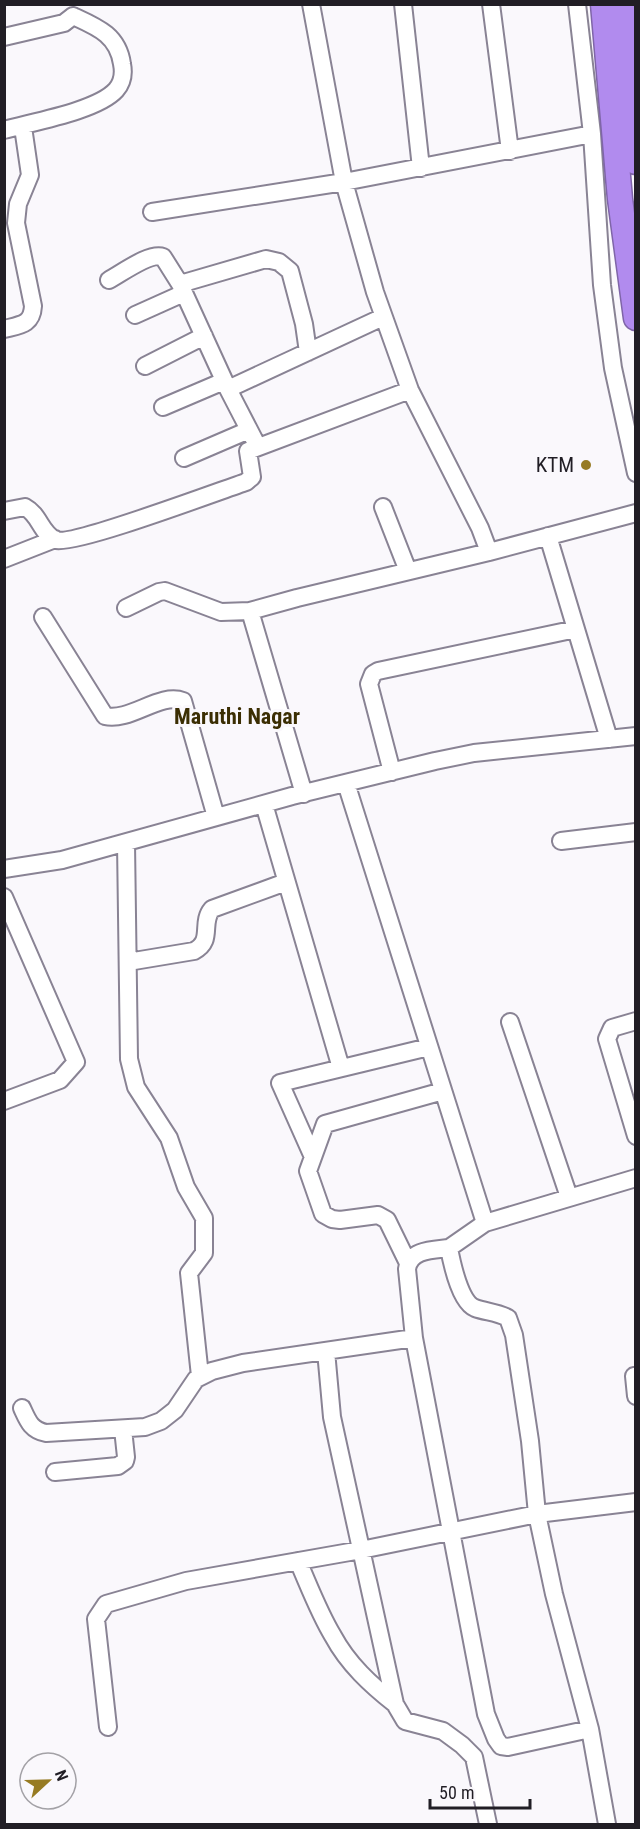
<svg xmlns="http://www.w3.org/2000/svg" width="640" height="1829" viewBox="0 0 640 1829" font-family="'Roboto Condensed',sans-serif">
	<style>
		.lines { fill: none; stroke-linecap: round; stroke-linejoin: round }
		.minor-casing { stroke: #898394; stroke-width: 20 }
		.highway-casing { stroke: #7f65a8; stroke-width: 27 }
		.minor { stroke: #fff; stroke-width: 16 }
		.highway { stroke: #b18bee; stroke-width: 24 }
		.poi-dot { fill: #977b23; stroke: #faf8fc; stroke-width: 2 }
		.labels { text-anchor: middle; dominant-baseline: central; stroke-width: 6; stroke-linejoin: round; paint-order: stroke }
		.poi-label { font-size: 21px; fill: #211e25; stroke: #faf8fc; text-anchor: end }
		.neighbourhood-label { font-size: 22px; font-weight: bold; fill: #3b2e03; stroke: #faf8fc }
	</style>
	<rect width="100%" height="100%" fill="#faf8fc"/>
	<g class="lines">
		<g class="minor-casing">
			<path id="minor" d="M311,4l33,178 31,110 35,98 70,138 9,24
				M403,4l18,164
				M491,4l19,147
				M577,4l15,130 10,151 11,83 23,105
				M4,37l60,-14 9,-7
				M4,130c28,-8 93,-19 112,-40 7,-8 8,-16 6,-26 -4,-29 -25,-37 -49,-48
				M152,212l192,-30 248,-48
				M109,280c13,-7 41,-28 54,-23l17,27 48,105 30,58
				M180,284l86,-25 13,3 11,9 14,53 4,28
				M135,315l49,-22
				M4,329c16,-4 28,-4 29,-23l-17,-83 2,-19 12,-29 -7,-48
				M145,366l59,-30
				M228,389l155,-72
				M163,407l61,-26
				M184,458l65,-28
				M383,507l25,64
				M4,511l21,-4c15,8 16,27 31,33 17,6 163,-49 190,-58l6,-5 -4,-26 162,-61
				M548,536l61,203
				M4,559l51,-20
				M126,608l33,-16 6,-1 56,21 29,-1 47,-13 192,-46 147,-39
				M250,611l54,183
				M43,617l62,99c25,6 55,-24 78,-15l33,116
				M392,772l-23,-88 4,-10 5,-3 198,-42
				M346,783l139,440
				M264,804l77,264
				M561,841l75,-9
				M126,843l3,216 7,28 33,51 17,49 18,31v35l-15,20 11,103
				M4,869l58,-9 230,-64 143,-35 39,-8 162,-17
				M4,897l72,165 -16,18 -56,21
				M128,962l66,-11c20,-10 6,-28 18,-42l74,-27
				M636,1021l-24,7 -5,11 29,97
				M510,1022l59,175
				M313,1157l-33,-74 149,-36
				M449,1248c-15,2 -39,1 -42,21l7,69 72,376 10,25 5,7 7,1 82,-18
				M408,1263l-21,-43 -9,-5 -38,5 -8,-1 -9,-5 -15,-43 17,-47 118,-33
				M326,1351l6,66 63,287 10,17 38,10 19,14 12,12 14,67
				M634,1376l2,20
				M22,1408c6,13 9,22 24,25l99,-6 16,-6 14,-11 21,-31 16,-8 31,-8 171,-25
				M55,1472l63,-6 7,-5 1,-4 -3,-28
				M298,1561c11,25 21,52 35,75 15,28 38,49 62,68
				M108,1727l-12,-108 10,-15 80,-23 175,-31 176,-36 99,-12
				M607,1824l-17,-95 -36,-135 -17,-80 -7,-73 -16,-106 -6,-17c-11,-6 -22,-6 -33,-10 -15,-6 -23,-44 -26,-60l36,-25 151,-45"/>
		</g>
		<g class="highway-casing">
			<path id="highway" d="M603,4l17,195 16,119
				M623,4l13,158"/>
		</g>
		<use href="#minor" class="minor"/>
		<use href="#highway" class="highway"/>
	</g>
	<circle class="poi-dot" cx="586" cy="465" r="6"/>
	<g class="labels">
		<g class="poi-label">
			<text x="574" y="465">KTM</text>
		</g>
		<g class="neighbourhood-label">
			<text x="237" y="716">Maruthi Nagar</text>
		</g>
	</g>
	<rect width="640" height="1829" fill="none" stroke="#211e25" stroke-width="12"/>
	<g transform="translate(48 1781) rotate(68)"><circle r="28" fill="#faf8fc" stroke="#a3a1a6" stroke-width="1.5"/>
	<path d="M0-4.5L10 22L0 15L-10 22Z" fill="#977b23"/>
	<text y="-9" font-size="16" font-weight="bold" text-anchor="middle" fill="#211e25">N</text>
	</g>
	<path d="M430 1799v9h100v-9" fill="none" stroke="#211e25" stroke-width="3"/>
	<text x="439" y="1799" font-size="18" fill="#211e25" stroke="#faf8fc" stroke-width="4.5" paint-order="stroke">50 m</text>
</svg>
